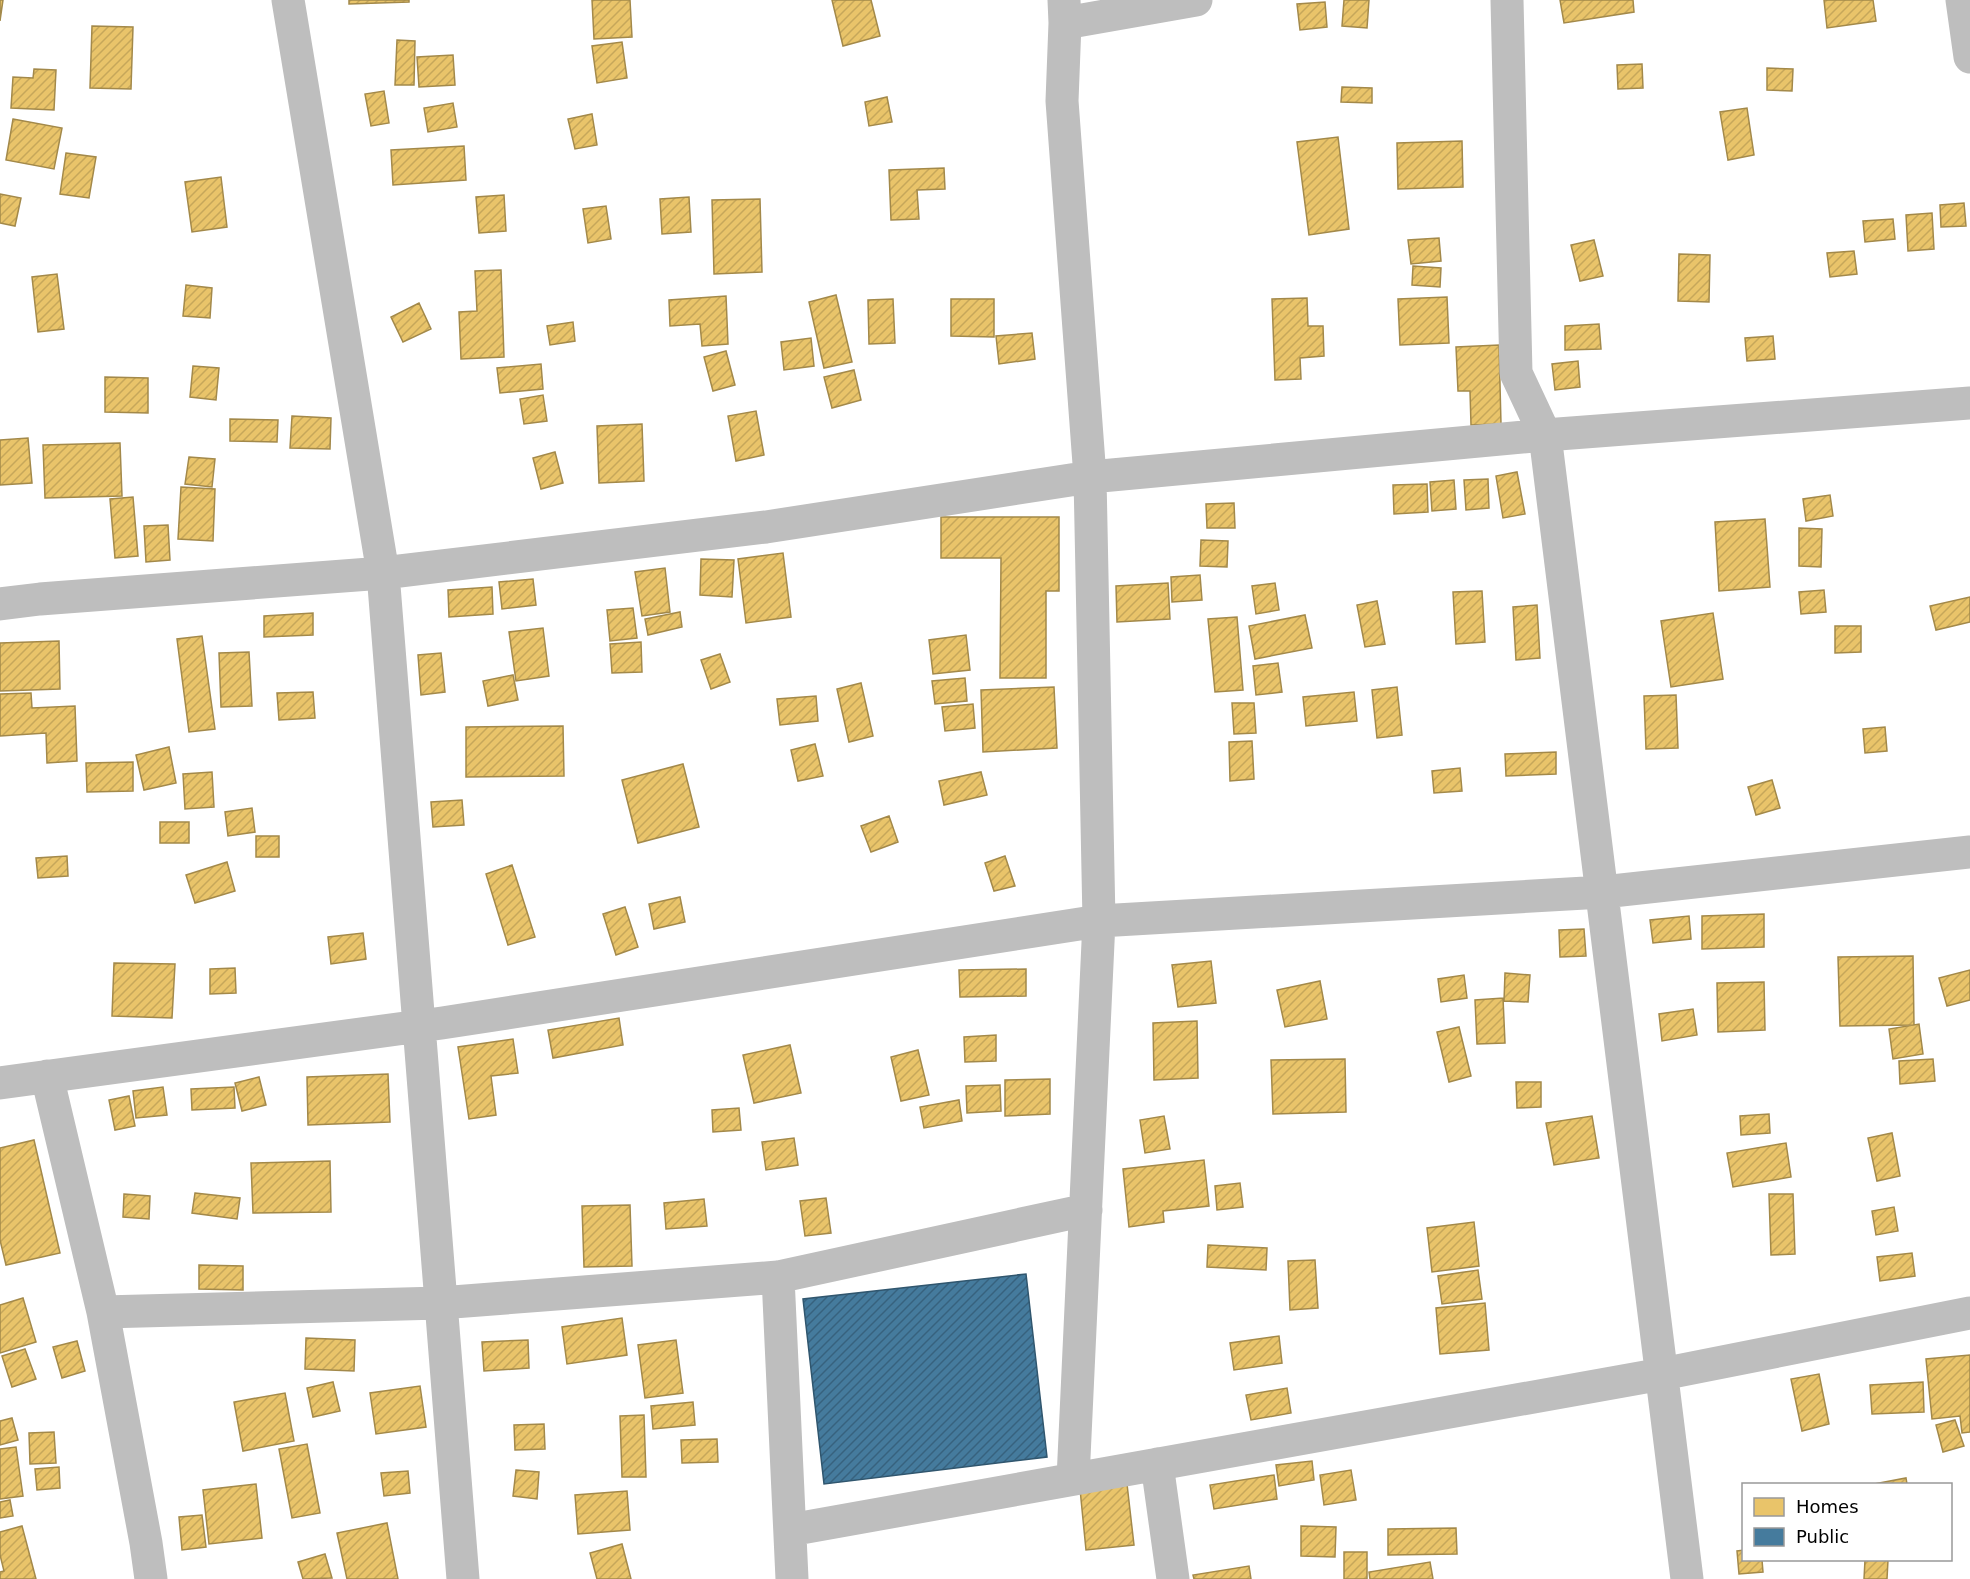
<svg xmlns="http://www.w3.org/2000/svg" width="1970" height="1579" viewBox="0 0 1970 1579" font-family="'DejaVu Sans',sans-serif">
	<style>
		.homes { fill: url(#homes-hatch); stroke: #a3894a; stroke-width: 1.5 }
		.public { fill: url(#public-hatch); stroke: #30566e; stroke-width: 1.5 }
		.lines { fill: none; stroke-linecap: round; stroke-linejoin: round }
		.minor { stroke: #bebebe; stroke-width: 33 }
	</style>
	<defs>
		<pattern id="homes-hatch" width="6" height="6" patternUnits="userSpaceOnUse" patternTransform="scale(1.5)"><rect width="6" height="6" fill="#e9c46a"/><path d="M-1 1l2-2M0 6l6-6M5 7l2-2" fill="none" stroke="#c6a75a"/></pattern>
		<pattern id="public-hatch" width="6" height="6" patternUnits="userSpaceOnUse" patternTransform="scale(1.5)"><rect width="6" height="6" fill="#457b9d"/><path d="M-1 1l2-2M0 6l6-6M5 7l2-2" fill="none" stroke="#37627e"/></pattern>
	</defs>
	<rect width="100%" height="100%" fill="#fff"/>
	<path class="homes" d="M0,0h3l-3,21z
		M349,0h60v2l-60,2z
		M592,0h38l2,37 -38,2z
		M832,0h39l9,36 -37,10z
		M1344,0h25l-2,28 -25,-2z
		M1560,0h73l1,12 -70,11z
		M1824,0h49l3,21 -49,7z
		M1325,2l2,25 -27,3 -3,-26z
		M92,26l41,1 -2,62 -41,-1z
		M397,40l18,1 -1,44h-19z
		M622,42l5,36 -30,5 -5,-37z
		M453,55l2,30 -36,2 -2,-30z
		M1642,64l1,24 -25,1 -1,-24z
		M1767,68l26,1 -1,22 -25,-1z
		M34,69l22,1 -2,40 -43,-2 2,-31 20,1z
		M1342,87l30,1v15l-31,-1z
		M384,91l5,32 -18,3 -6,-32z
		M887,97l5,25 -23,4 -4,-24z
		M453,103l4,24 -29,5 -4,-24z
		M1747,108l7,47 -26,5 -8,-48z
		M592,114l5,31 -22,4 -7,-30z
		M13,119l49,9 -8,41 -48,-9z
		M1338,137l11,92 -40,6 -12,-93z
		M1462,141l1,46 -65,2 -1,-46z
		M464,146l2,34 -73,5 -2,-35z
		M66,153l30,4 -7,41 -29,-4z
		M944,168l1,21 -28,1 2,29 -28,1 -2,-50z
		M221,177l6,50 -35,5 -7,-50z
		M0,194l21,4 -6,28 -15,-3z
		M504,195l2,36 -27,2 -3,-36z
		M689,197l2,35 -29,2 -2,-35z
		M760,199l2,73 -48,2 -2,-74z
		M1964,203l2,23 -25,1 -1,-22z
		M606,206l5,33 -23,4 -5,-34z
		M1932,213l2,36 -26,2 -2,-36z
		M1893,219l2,20 -30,3 -2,-21z
		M1439,238l2,23 -30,3 -3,-24z
		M1594,240l9,36 -23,5 -9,-36z
		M1854,251l3,23 -27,3 -3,-24z
		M1679,254l31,1 -1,47 -31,-1z
		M1413,266l28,2 -1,19 -28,-2z
		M501,270l3,87 -43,2 -2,-47 18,-1 -2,-40z
		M57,274l7,55 -26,3 -6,-55z
		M186,285l26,3 -2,30 -27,-2z
		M836,295l16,67 -28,6 -15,-66z
		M726,296l2,48 -26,2 -2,-22 -30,2 -1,-26z
		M1447,297l2,46 -49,2 -2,-46z
		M1307,298l1,28h15l1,30 -24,2 1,21 -26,1 -3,-81z
		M893,299l2,44 -26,1 -1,-44z
		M951,299h43v38l-43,-1z
		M419,303l12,26 -28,13 -12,-25z
		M573,322l2,19 -25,4 -3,-19z
		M1599,324l2,25 -36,1v-24z
		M1032,333l3,26 -36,5 -3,-28z
		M1773,336l2,23 -28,2 -2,-23z
		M811,338l3,28 -30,4 -3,-28z
		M1499,345l2,79 -30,1 -1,-34h-12l-2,-44z
		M726,351l9,34 -22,6 -9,-34z
		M1578,361l2,26 -25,3 -3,-26z
		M541,364l2,25 -43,4 -3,-25z
		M193,366l26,2 -3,32 -26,-3z
		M854,370l7,30 -29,8 -8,-31z
		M105,377l43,1v35l-43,-1z
		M543,395l4,26 -23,3 -4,-25z
		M756,411l8,44 -28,6 -8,-45z
		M292,416l39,2 -1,31 -40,-1z
		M230,419l48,1 -1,22 -47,-1z
		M642,424l2,57 -45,2 -2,-57z
		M28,438l4,45 -32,2v-45z
		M120,443l2,53 -77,2 -2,-53z
		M555,452l8,31 -22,6 -8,-31z
		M189,457l26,2 -3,28 -27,-3z
		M1517,472l8,42 -22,4 -7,-42z
		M1488,479l1,29 -23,2 -2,-30z
		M1454,480l2,29 -24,2 -2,-29z
		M1427,484l1,28 -34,2 -1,-29z
		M181,487l34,2 -2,52 -35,-2z
		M1830,495l3,21 -27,5 -3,-22z
		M133,497l5,59 -23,2 -5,-59z
		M1234,503l1,25h-28l-1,-24z
		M941,517h118v74h-13v87h-46l1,-120h-60z
		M1765,519l5,68 -51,4 -4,-69z
		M168,525l2,35 -24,2 -2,-36z
		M1799,528l23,1 -1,38 -22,-1z
		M1201,540l27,1 -1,26 -27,-1z
		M783,553l8,64 -45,6 -8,-64z
		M701,559l33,1 -2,37 -32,-2z
		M665,568l5,44 -28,4 -7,-44z
		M1200,575l2,25 -30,2 -1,-25z
		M533,579l3,26 -34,4 -3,-27z
		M1168,583l2,36 -53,3 -1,-36z
		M1275,583l4,27 -23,4 -4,-28z
		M492,587l1,27 -44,3 -1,-27z
		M1824,590l2,22 -25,2 -2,-22z
		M1482,591l3,51 -29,2 -3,-52z
		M1970,597v25l-34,8 -6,-24z
		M1377,601l8,43 -20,3 -8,-42z
		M1537,605l3,53 -24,2 -3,-53z
		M633,608l4,30 -27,3 -3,-31z
		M680,612l2,15 -34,8 -3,-16z
		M313,613v22l-49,2v-21z
		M1713,613l10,66 -52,8 -10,-66z
		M1305,615l7,33 -57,11 -6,-33z
		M1237,617l6,73 -28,2 -7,-73z
		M1835,626h26v26l-26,1z
		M543,628l6,48 -33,5 -7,-49z
		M966,635l4,35 -37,4 -4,-34z
		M202,636l13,93 -26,3 -12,-93z
		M59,641l1,48 -60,2v-48z
		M641,642l1,30 -30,1 -2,-29z
		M249,652l3,54 -31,1 -2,-54z
		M441,653l4,39 -24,3 -3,-40z
		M720,654l10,28 -19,7 -10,-29z
		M1278,663l4,29 -26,3 -3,-29z
		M513,675l5,25 -30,6 -5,-25z
		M965,678l2,23 -32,3 -3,-23z
		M861,683l12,53 -24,6 -12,-53z
		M1054,687l3,61 -74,4 -2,-62z
		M1397,687l5,48 -25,3 -5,-48z
		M313,692l2,26 -36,2 -2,-27z
		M1354,692l3,29 -51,5 -3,-29z
		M31,693l1,15 43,-2 2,55 -30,2 -1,-30 -46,3v-42z
		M1676,695l2,53 -32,1 -2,-53z
		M816,696l2,25 -38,4 -3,-26z
		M1232,703h22l2,30 -22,1z
		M973,704l2,24 -30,3 -3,-24z
		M563,726l1,50 -98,1v-50z
		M1885,727l2,24 -22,2 -2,-24z
		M1252,741l2,38 -24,2 -1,-39z
		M815,744l8,32 -25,5 -7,-31z
		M169,747l7,36 -32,7 -8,-35z
		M1556,752v22l-50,2 -1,-22z
		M133,762v29l-46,1 -1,-29z
		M683,764l16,63 -61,16 -16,-63z
		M1460,768l2,23 -28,2 -2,-22z
		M212,772l2,35 -29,2 -2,-35z
		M981,772l6,23 -43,10 -5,-24z
		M1772,780l8,28 -24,7 -8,-28z
		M462,800l2,25 -31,2 -2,-25z
		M252,808l3,24 -27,4 -3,-24z
		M889,816l9,26 -27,10 -10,-26z
		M160,822h29v21h-29z
		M256,836h23v21h-23z
		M67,856l1,20 -30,2 -2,-20z
		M1005,856l10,30 -21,5 -9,-28z
		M227,862l8,29 -40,12 -9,-28z
		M512,865l23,72 -27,8 -22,-71z
		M680,897l5,25 -31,7 -5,-25z
		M625,907l13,40 -22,8 -13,-41z
		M1764,914v33l-62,2v-33z
		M1689,916l2,23 -38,4 -3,-23z
		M1584,929l2,27 -26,1 -1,-27z
		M363,933l3,26 -35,5 -3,-27z
		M1913,956l1,69 -74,1 -2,-69z
		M1211,961l5,42 -38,4 -6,-42z
		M114,963l61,1 -3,54 -60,-2z
		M235,968l1,25 -26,1v-25z
		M1026,969v27l-66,1 -1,-27z
		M1970,970v30l-23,6 -8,-28z
		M1505,973l25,2 -2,27 -24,-1z
		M1464,975l3,23 -26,4 -3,-23z
		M1320,981l7,38 -42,8 -8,-37z
		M1764,982l1,48 -47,2 -1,-49z
		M1503,998l2,45 -28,1 -2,-44z
		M1693,1009l4,26 -35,6 -3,-27z
		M619,1018l4,27 -70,13 -5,-28z
		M1197,1021l1,57 -44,2 -1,-57z
		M1919,1024l4,30 -30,5 -4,-30z
		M1459,1027l12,49 -22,6 -12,-50z
		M996,1035v26l-31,1 -1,-25z
		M513,1039l5,34 -27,3 5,39 -27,4 -11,-72z
		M790,1045l11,48 -47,10 -11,-48z
		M918,1050l11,45 -28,6 -10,-44z
		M1345,1059l1,53 -73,2 -2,-54z
		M1933,1059l2,22 -35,3 -1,-23z
		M388,1074l2,48 -82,3 -1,-48z
		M259,1077l7,28 -24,6 -7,-28z
		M1050,1079v35l-45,2v-36z
		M1516,1082h25v25l-24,1z
		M1000,1085l1,26 -34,2 -1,-27z
		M163,1087l4,28 -31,3 -3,-27z
		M234,1087l1,21 -43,2 -1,-21z
		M129,1096l6,30 -20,4 -6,-30z
		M959,1100l3,21 -38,7 -4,-21z
		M739,1108l2,22 -28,2 -1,-22z
		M1769,1114l1,19 -29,2 -1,-19z
		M1164,1116l6,33 -25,4 -5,-33z
		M1592,1116l7,42 -45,7 -8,-42z
		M1892,1133l8,43 -23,5 -9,-43z
		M794,1138l4,27 -32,5 -4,-28z
		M34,1140l26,113 -54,12 -6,-25v-92z
		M1786,1143l5,34 -58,10 -6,-34z
		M1204,1160l5,46 -46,5 1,11 -35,5 -6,-58z
		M330,1161l1,51 -78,1 -2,-50z
		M1240,1183l3,24 -26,3 -2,-24z
		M195,1193l45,5 -3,21 -45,-6z
		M124,1194l26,2 -1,23 -26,-2z
		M1769,1194h24l2,60 -24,1z
		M826,1198l5,35 -26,3 -5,-35z
		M704,1199l3,27 -41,3 -2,-26z
		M630,1205l2,61 -48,1 -2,-61z
		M1894,1207l4,24 -22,4 -4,-24z
		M1474,1222l5,44 -47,6 -5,-44z
		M1208,1245l59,3 -1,22 -59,-3z
		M1912,1253l3,23 -35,5 -3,-24z
		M1315,1260l3,48 -28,2 -2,-49z
		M199,1265l44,1v24l-44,-1z
		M1478,1270l4,29 -40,5 -4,-28z
		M23,1298l13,44 -36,11v-48z
		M1485,1303l4,47 -49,4 -4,-46z
		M622,1318l5,37 -60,9 -5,-37z
		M1279,1336l3,27 -48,7 -4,-27z
		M306,1338l49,2 -1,31 -49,-2z
		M528,1340l1,28 -45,3 -2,-29z
		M676,1340l7,53 -38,5 -7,-53z
		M77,1341l8,30 -23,7 -9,-31z
		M25,1349l11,30 -24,8 -10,-31z
		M1970,1355v77l-8,1 -2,-17 -28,3 -6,-60z
		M1819,1374l10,50 -27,7 -11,-52z
		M333,1382l7,29 -27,6 -6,-29z
		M1923,1382l1,30 -52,2 -2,-29z
		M420,1386l6,41 -50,7 -6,-41z
		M1287,1388l4,25 -40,7 -5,-25z
		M285,1393l9,48 -51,10 -9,-49z
		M693,1402l2,23 -42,4 -2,-23z
		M644,1415l2,62h-24l-2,-61z
		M12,1418l6,22 -18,5v-24z
		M1955,1420l9,26 -21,6 -7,-27z
		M544,1424l1,25 -30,1 -1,-25z
		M54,1432l2,31 -26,1 -1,-31z
		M717,1439l1,23 -36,1 -1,-23z
		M307,1444l13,69 -28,5 -13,-69z
		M16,1447l7,49 -23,3v-50z
		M1312,1461l2,19 -35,6 -3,-21z
		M59,1467l1,21 -23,2 -2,-21z
		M516,1470l23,2 -2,27 -24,-3z
		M1351,1470l5,30 -32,5 -4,-30z
		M408,1471l2,22 -26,3 -3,-23z
		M1274,1475l3,24 -63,10 -4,-24z
		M1906,1478l1,6h-33z
		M256,1484l6,54 -53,6 -6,-54z
		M1127,1484l7,61 -48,5 -6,-61z
		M627,1491l3,39 -52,4 -3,-39z
		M10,1500l3,16 -13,2v-16z
		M202,1515l4,32 -24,3 -3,-33z
		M387,1523l11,56h-51l-10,-46z
		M22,1526l14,53h-36v-7l4,-1 -4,-16v-23z
		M1301,1526l35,1 -1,30 -34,-1z
		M1456,1528l1,26 -69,1v-26z
		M622,1544l9,35h-34l-7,-26z
		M1744,1550v10h18l1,12 -24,2 -2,-23z
		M1344,1552h23v27h-23z
		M325,1554l7,24 -29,1 -5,-17z
		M1865,1560h23l-1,19h-23z
		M1430,1562l3,17h-63l-1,-7z
		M1249,1566l2,13h-57l-1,-4z"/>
	<path class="public" d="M1026,1274l21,183 -223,27 -21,-185z"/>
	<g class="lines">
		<path class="minor" d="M288,0l95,573 80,1006
			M1064,0l1,23 -3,78 28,376 9,444 -26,558
			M1507,0l9,373 29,62 142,1144
			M1962,0l8,57
			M1065,23l131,-23
			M0,604l40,-5 343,-26 383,-46 324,-50 455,-42 425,-32
			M47,1076l56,236 43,231 5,36
			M0,1083l442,-60 657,-102 504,-29 367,-40
			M778,1277l14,302
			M103,1312l337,-9 338,-26 308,-67
			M1157,1464l16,115
			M790,1530l872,-156 308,-61"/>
	</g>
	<rect x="1742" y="1483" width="210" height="78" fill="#ffffff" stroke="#999999" stroke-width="1.5"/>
	<rect x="1754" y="1498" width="30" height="18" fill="#e9c46a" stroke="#999999" stroke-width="1.5"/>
	<text x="1796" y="1513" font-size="18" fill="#000000">Homes</text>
	<rect x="1754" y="1528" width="30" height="18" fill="#457b9d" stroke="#999999" stroke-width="1.5"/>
	<text x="1796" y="1543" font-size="18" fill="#000000">Public</text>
</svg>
